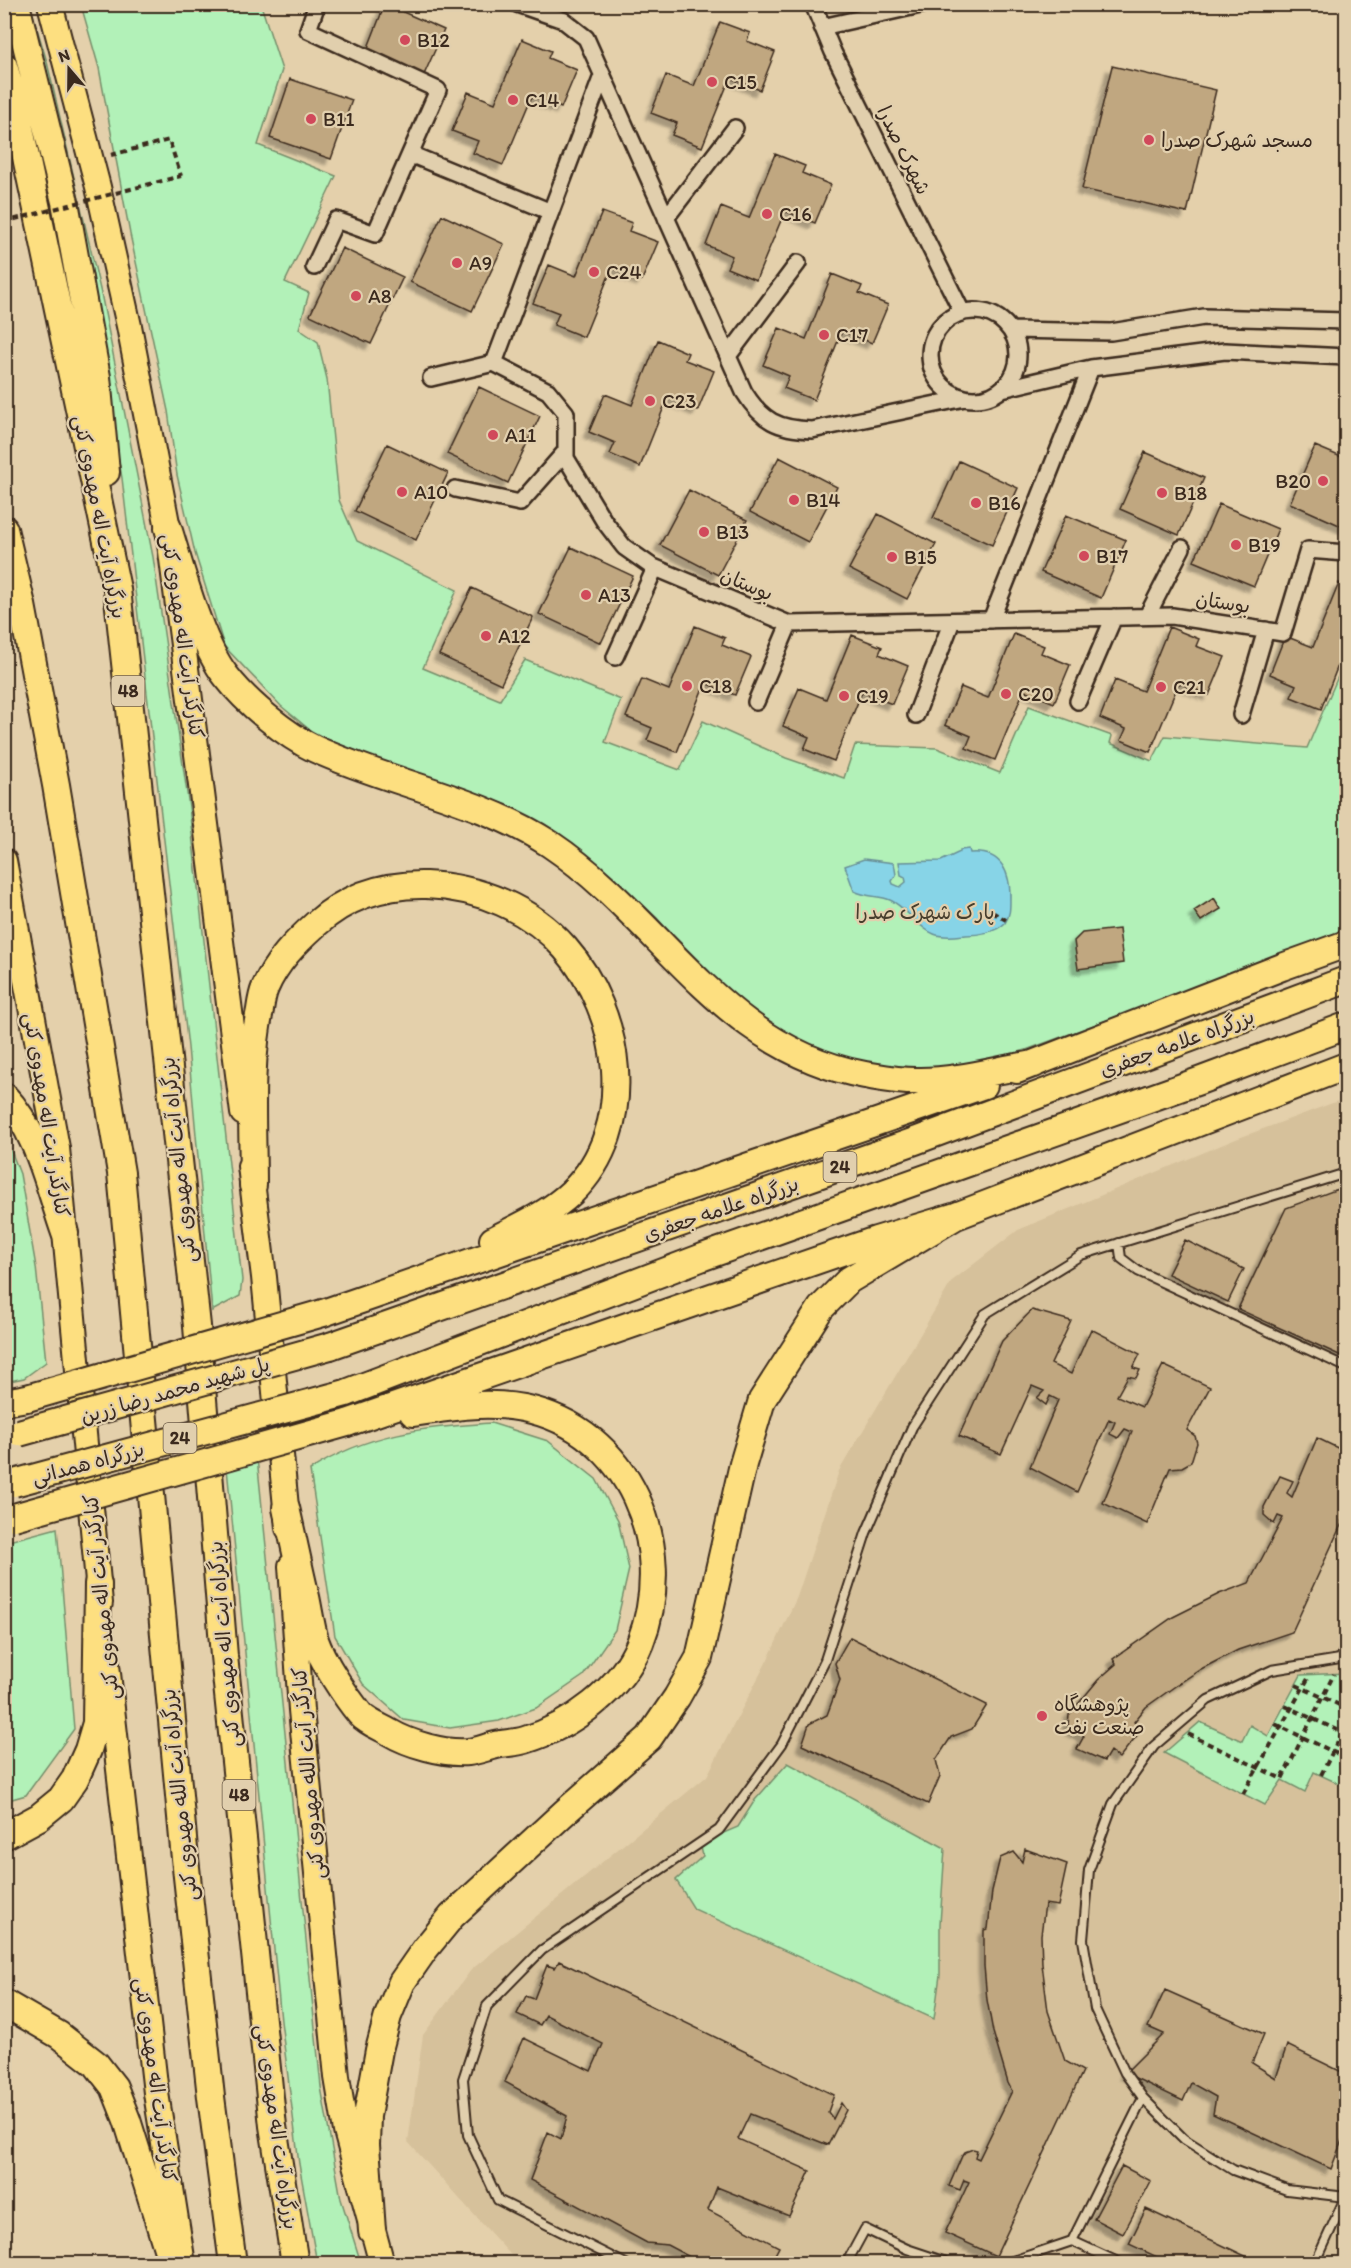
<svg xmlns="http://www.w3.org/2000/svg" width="1351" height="2268" viewBox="0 0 1351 2268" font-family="Itim,'Playpen Sans Arabic',sans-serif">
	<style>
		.built { fill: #d6c19b }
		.green { fill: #b2f1b8; stroke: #768e6b; stroke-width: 1.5 }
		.water { fill: #87d4e7; stroke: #699097; stroke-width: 1.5 }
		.building { fill: #c0a780; stroke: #3b2a1e; stroke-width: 1.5; filter: url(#shadow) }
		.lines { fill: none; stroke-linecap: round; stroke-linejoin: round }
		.service-casing { stroke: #3b2a1e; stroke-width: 12 }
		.minor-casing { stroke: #3b2a1e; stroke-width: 20 }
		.primary-casing { stroke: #3b2a1e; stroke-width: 28 }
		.trunk-casing { stroke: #3b2a1e; stroke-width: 30 }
		.path { stroke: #3b2a1e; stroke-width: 4; stroke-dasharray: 6 4.5; stroke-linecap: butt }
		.service { stroke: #e1cfad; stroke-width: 8 }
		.minor { stroke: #e1cfad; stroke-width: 15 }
		.primary { stroke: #fddf80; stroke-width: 24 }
		.trunk { stroke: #fddf80; stroke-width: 26 }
		.trunk-bridge-casing { stroke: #3b2a1e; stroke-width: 30; stroke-linecap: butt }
		.path-bridge { stroke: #3b2a1e; stroke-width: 4; stroke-dasharray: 6 4.5; stroke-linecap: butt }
		.trunk-bridge { stroke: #fddf80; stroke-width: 26 }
		.poi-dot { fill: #d1495b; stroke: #e1cfad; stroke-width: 2 }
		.labels { text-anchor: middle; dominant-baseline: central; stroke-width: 4.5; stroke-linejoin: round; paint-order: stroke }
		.shield { fill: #e1cfad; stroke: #6d5c49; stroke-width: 1.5 }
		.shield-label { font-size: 18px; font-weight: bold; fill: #3b2a1e }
		.poi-label { font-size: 20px; fill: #3b2a1e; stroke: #e1cfad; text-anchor: start }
		.street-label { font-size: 20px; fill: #3b2a1e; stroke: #e1cfad }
		.park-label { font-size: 20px; fill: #473e2d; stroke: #e1cfad }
	</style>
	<defs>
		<filter id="shadow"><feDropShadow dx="-5.5" dy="5.5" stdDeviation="1.5" flood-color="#0004"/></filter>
	</defs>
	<rect width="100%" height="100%" fill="#e4d0ab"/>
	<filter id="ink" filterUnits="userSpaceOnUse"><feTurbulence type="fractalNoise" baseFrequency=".0167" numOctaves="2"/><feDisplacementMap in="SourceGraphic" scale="12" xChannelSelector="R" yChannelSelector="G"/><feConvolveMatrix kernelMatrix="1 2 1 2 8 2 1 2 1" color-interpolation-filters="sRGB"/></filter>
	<g filter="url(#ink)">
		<path class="built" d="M1346,1098v1165h-828l-110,-121 15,-107 48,-65 236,-194 63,-121 27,-58 42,-126 113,-190 66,-51 218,-91z"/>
		<path class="green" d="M24,5h6l17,57 55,236 51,259 36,250 53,473 -2,16 -28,15 -24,-264 -66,-569 -41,-234z
			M81,5h180l21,65 -24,75 78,31 -51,106 24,11 -10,36 19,13 9,37 12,121 18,41 100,49 -34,78 77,32 25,-40 96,40 -16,42 75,28 23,-49 83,37 58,20 11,-33 82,3 63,25 29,-67 83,30 -2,7 42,18 13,-25 142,12 39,-90v274l-320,118 -57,16 -78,4 -86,-24 -44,-22 -57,-52 -47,-54 -38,-36 -39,-33 -72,-44 -85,-27 -107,-43 -35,-29 -57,-60 -29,-93 -18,-78 -9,-64 -38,-177 -31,-166z
			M5,1135l15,39 16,93 10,95 -22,16 -19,4z
			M491,1423l57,18 48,38 22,41 11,49 -14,61 -32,46 -47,32 -37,13 -49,7 -46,-8 -41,-36 -28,-48 -25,-166c59,-38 113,-42 181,-47z
			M257,1458l64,629 20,112 20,64h-44l-18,-99 -18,-143 -54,-553z
			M57,1528l17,201 -48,66 -21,6v-259z
			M1346,1673v114l-32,-15 -9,20 -23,-12 -17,25 -101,-52 36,-31 42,19 8,-16 18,11 33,-61z
			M788,1763l157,85 -5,76v51l-6,44 -240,-110 -18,-29 27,-24 -3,-13 38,-16 17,-27z"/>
		<path class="water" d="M969,849l1,4c32,-3 41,20 40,48 0,7 0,15 -5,22 -8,9 -27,12 -39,12 -10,1 -23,3 -32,-1 -16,-6 -29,-28 -44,-34 -11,-5 -22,-2 -36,-9l-9,-25 19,-7 30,4 2,12 -4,6 1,3 7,3 6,-5 -1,-5 -4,-2 -2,-13 42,-1 19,-9v-2z"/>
		<path class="building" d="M385,4l59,26 -21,47 -56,-27z
			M720,22l30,11 -3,8 28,11 -15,38 -30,-12 -28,69 -30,-12 5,-12 -26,-10 15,-38 28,11z
			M522,39l29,12 -3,7 29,12 -16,38 -29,-12 -29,69 -30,-12 5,-12 -26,-10 16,-39 27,11z
			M1112,66l104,24 -29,123 -105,-24z
			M290,79l62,21 -21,59 -61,-21z
			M775,154l30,12 -3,7 29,12 -16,38 -30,-12 -29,69 -29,-12 5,-12 -26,-11 15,-38 28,11z
			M602,212l30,11 -3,8 29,11 -16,38 -30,-12 -28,69 -30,-12 5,-12 -26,-10 16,-38 27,11z
			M442,215l62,29 -32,67 -62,-29z
			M342,248l61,29 -32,67 -61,-29z
			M832,274l30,12 -3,7 29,12 -16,38 -30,-12 -28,69 -30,-12 5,-12 -26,-11 16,-37 27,11z
			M658,340l30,13 -3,7 29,11 -16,39 -30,-13 -28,70 -30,-13 5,-11 -26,-11 16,-38 27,11z
			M479,387l61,29 -32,67 -61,-29z
			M387,444l61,29 -32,67 -61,-29z
			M1315,446l31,13v69l-56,-25z
			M1145,452l59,26 -25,57 -59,-26z
			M779,457l58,30 -29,55 -58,-30z
			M959,461l59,27 -26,57 -59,-27z
			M689,490l58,30 -29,55 -58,-30z
			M1219,504l59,25 -24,57 -60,-25z
			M878,514l58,30 -29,55 -58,-30z
			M1066,515l60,25 -25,58 -60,-26z
			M571,547l62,29 -32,67 -62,-29z
			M1339,583l7,3v59l-25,64 -30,-12 5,-12 -26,-11 15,-38 28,11z
			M472,588l61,29 -32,67 -62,-29z
			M695,626l30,12 -3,7 29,12 -16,38 -30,-12 -28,69 -30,-12 5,-12 -26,-11 16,-38 27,11z
			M1169,627l30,12 -3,7 29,11 -16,38 -30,-12 -29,69 -29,-12 5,-11 -26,-11 15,-38 28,11z
			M1014,634l30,12 -3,7 29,12 -16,38 -30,-13 -29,70 -29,-12 5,-12 -26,-11 16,-38 27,11z
			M852,635l30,12 -3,7 29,12 -16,38 -30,-12 -28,69 -30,-12 5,-12 -26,-11 16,-38 27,11z
			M1214,898l7,11 -20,12 -7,-10z
			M1119,929l4,34 -45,6 -4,-28 8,-8z
			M1346,1186v172l-108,-49 48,-101z
			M1185,1240l59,29 -16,33 -60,-28z
			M1032,1310l39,11 -20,43 20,10 20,-45 49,25 -7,14 7,2 -4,8 -8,-2 -11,20 25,11 21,-42 47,22 -23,43 8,6 2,7 -6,19 -9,5 -12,1 -23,56 -44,-21 29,-71 -7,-3 -7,9 -8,-4 5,-12 -6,-3 -32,73 -47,-25 28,-67 -8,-4 -4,9 -9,-7 7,-7 -12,-5 -31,68 -42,-18 43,-95z
			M1317,1438l29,14v62l-54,118 -54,18 -37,19 -27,18 -28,20 -12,15 8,7 -23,29 -9,-7 -6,10 -27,-12 7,-13 -12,-6 -4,-5 1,-10 29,-35 18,-16 -3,-5 60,-42 46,-23 30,-11 34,-65 -5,-2 -4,8 -10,-9v-8l16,-31 13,5 -6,12 5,4z
			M850,1637l137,68 -15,24 -21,8 -15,23 4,16 -12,28 -126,-59 7,-21 18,-9 13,-35 -5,-17z
			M1025,1849l42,15 -9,42 -13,-2 -4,31 1,29 6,47 17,50 18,10 -87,185 -51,-23 24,-51 -5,-2 -4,10 -11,-4 13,-30 3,-4 8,-3 4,1 -2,7 4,2 33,-68 -4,-8 -15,-51 -6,-32 -3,-34v-36l4,-1 4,-38 8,-33 14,-6 8,10z
			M559,1961l275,134 -6,17 5,7 8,-16 5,7 -18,35 -78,-31 -12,25 72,32 -21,45 -72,-29 -9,23 71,37 -9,17h-67l-36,-19 -20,-2 -117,-63 18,-48 13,7 6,-23 -62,-34 19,-44 67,33 12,-27 -57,-29 -6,10 -23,-11 9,-18 8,3 13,-34 8,3z
			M1165,1990l99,44 -12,29 24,15 11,-33 59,29v56l-15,39 -118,-55 3,-17 -25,-14 -8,18 -58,-28 39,-39 -16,-7z
			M1122,2166l29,15 -28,53 -29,-15z
			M1146,2209l112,53v2h-86l-43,-20z"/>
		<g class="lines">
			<g class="service-casing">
				<path id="service" d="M1119,1243l2,15 17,13 208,96
					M1341,1658l5,-12
					M1346,1658l-74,12 -64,30 -54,46 -41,58 -24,66 -6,70 12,69 30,64 18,25 41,41 49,31 54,20 59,7
					M1072,2241l71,-143
					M626,2264l-128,-64 -30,-65 -5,-56 24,-73 55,-56 177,-120 63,-86 43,-84 41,-127 46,-106 73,-113 96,-59 265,-82
					M846,2264l19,-35 42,20 45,15
					M1004,2264l68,-23 50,23
					M1315,2264l30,-66"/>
			</g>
			<g class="minor-casing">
				<path id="minor" d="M517,4l46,16 23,18 158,354c18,29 34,37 68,38l153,-32
					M813,4l20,48 129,260
					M822,27l103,-23
					M602,76l-108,287 54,28 18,22v45l38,63 20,26 27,19 138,58 383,-8 111,17 25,-83 38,3
					M410,154l141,58
					M666,218l69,-90
					M314,267l22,-47 39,14 63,-144 -130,-60 9,-26
					M930 355a44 44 0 1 1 88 0a44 44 0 1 1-88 0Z
					M1012,330l99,2 93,-15 142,4
					M728,356l70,-93
					M431,378l63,-15
					M1002,389l89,-21 134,-17 121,6
					M455,489l65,14 46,-52
					M1147,616l35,-68
					M991,620l100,-252
					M615,657l40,-89
					M1078,701l36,-84
					M756,702l33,-78
					M916,715l36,-94
					M1241,715l25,-85"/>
			</g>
			<g class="primary-casing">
				<path id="primary" d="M50,4l48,183 31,139 39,202 75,585
					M4,861l53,287 43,455
					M250,1166l14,111 24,251
					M291,1566l10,144 36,367 9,54 36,133
					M105,1647l51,446 27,171"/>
			</g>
			<g class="trunk-casing">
				<path id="trunk" d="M16,4l49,198 32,175 9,95
					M4,66l11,39 102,484 80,737 27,330 49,470 22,138
					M168,528c13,41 32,115 58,148 20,26 59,59 89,73 77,35 164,49 235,95 112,75 171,205 315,231 18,3 37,7 55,6 39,0 75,-11 114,-17
					M4,529l18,76 34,180 65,388 63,676 27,248 22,167
					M1017,1070l265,-103 64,-23
					M4,1096c34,35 45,92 61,137
					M253,1185c0,-57 -5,-118 7,-175 1,-7 2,-15 5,-22 11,-26 30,-45 51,-64 31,-28 68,-40 110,-39 52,2 104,23 139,63 57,65 74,179 7,244 -22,21 -52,34 -79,48
					M323,1313l661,-228
					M330,1346l585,-205 431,-161
					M346,1393l357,-136 496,-176 147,-55
					M4,1402l23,-4
					M347,1423l529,-183 80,-24 390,-150
					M286,1508c7,30 13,60 20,89 3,14 5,29 9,43 7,21 31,57 45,74 7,8 20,13 29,18 20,12 55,22 79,20 9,-1 19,-5 28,-7 9,-2 19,-2 29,-5 46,-14 96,-50 115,-97 38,-96 -10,-214 -117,-235 -38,-7 -72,-1 -110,5
					M4,1836l35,-19 22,-18 14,-20 13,-29 8,-27 2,-139
					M4,2003l55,32 37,29 18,23 13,33 45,144
					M372,2231l-6,-86 1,-29 12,-66 9,-34 14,-34 23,-33 27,-33 113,-104 84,-74 28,-41 22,-39 44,-194 19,-64 59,-92 28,-28 107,-64"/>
			</g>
			<path class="path" d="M111,155l58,-15 12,36
				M992,912l14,8
				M1296,1685l50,23
				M1285,1706l61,28
				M1275,1724l71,34
				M1188,1734l94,45 52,-105
				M1321,1775l25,-50
				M1243,1794l66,-117"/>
			<use href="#service" class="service"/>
			<use href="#minor" class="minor"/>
			<use href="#primary" class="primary"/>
			<use href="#trunk" class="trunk"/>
			<g class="trunk-bridge-casing">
				<path id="trunk-bridge" d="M27,1398l296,-85
					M19,1433l311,-87
					M14,1483l332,-90
					M14,1517l333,-94"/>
			</g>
			<path class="path-bridge" d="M4,222l177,-46"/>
			<use href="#trunk-bridge" class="trunk-bridge"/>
		</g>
	</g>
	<g class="poi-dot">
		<circle cx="405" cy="40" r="6"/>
		<circle cx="712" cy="82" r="6"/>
		<circle cx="513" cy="100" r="6"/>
		<circle cx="311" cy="119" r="6"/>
		<circle cx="1149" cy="140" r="6"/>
		<circle cx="767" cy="214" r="6"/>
		<circle cx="457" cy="263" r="6"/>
		<circle cx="594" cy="272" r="6"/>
		<circle cx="356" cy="296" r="6"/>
		<circle cx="824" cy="335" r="6"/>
		<circle cx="650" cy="401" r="6"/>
		<circle cx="493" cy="435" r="6"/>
		<circle cx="1323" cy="481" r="6"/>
		<circle cx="402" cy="492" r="6"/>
		<circle cx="1162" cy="493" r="6"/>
		<circle cx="794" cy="500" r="6"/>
		<circle cx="976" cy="503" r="6"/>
		<circle cx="704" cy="532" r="6"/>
		<circle cx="1236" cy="545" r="6"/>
		<circle cx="1084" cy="556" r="6"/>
		<circle cx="892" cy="557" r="6"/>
		<circle cx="586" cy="595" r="6"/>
		<circle cx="486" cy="636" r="6"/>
		<circle cx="687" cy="686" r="6"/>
		<circle cx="1161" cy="687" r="6"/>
		<circle cx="1006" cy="694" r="6"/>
		<circle cx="844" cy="696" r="6"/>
		<circle cx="1042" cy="1716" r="6"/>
	</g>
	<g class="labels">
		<g class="shield">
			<rect x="111.5" y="676" width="33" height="30" rx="4.5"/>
			<rect x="823.5" y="1152" width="33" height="30" rx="4.5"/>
			<rect x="163.5" y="1423" width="33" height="30" rx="4.5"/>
			<rect x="222.5" y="1780" width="33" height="30" rx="4.5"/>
		</g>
		<g class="shield-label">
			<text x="128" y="691">48</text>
			<text x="840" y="1167">24</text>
			<text x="180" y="1438">24</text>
			<text x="239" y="1795">48</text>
		</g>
		<g class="poi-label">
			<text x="417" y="40">B12</text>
			<text x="724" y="82">C15</text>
			<text x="525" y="100">C14</text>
			<text x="323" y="119">B11</text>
			<text x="1161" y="140">مسجد شهرک صدرا</text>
			<text x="779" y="214">C16</text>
			<text x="469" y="263">A9</text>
			<text x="606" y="272">C24</text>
			<text x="368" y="296">A8</text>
			<text x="836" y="335">C17</text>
			<text x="662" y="401">C23</text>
			<text x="505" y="435">A11</text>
			<text x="1311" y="481" text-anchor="end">B20</text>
			<text x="414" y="492">A10</text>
			<text x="1174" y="493">B18</text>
			<text x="806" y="500">B14</text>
			<text x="988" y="503">B16</text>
			<text x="716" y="532">B13</text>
			<text x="1248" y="545">B19</text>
			<text x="1096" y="556">B17</text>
			<text x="904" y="557">B15</text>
			<text x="598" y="595">A13</text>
			<text x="498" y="636">A12</text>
			<text x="699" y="686">C18</text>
			<text x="1173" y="687">C21</text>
			<text x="1018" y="694">C20</text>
			<text x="856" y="696">C19</text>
			<text x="1054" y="1704">پژوهشگاه<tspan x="1054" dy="23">صنعت نفت</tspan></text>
		</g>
		<g class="street-label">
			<text transform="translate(904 150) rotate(64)">شهرک صدرا</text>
			<text transform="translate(100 517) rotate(79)">بزرگراه آیت اله مهدوی کنی</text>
			<text transform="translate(747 584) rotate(23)">بوستان</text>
			<text transform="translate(1223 602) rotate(9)">بوستان</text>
			<text transform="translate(183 636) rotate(82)">کنارگذر آیت اله مهدوی کنی</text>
			<text transform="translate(1177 1043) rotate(-20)">بزرگراه علامه جعفری</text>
			<text transform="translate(47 1115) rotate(81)">کنارگذر آیت اله مهدوی کنی</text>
			<text transform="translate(178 1160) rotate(-96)">بزرگراه آیت اله مهدوی کنی</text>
			<text transform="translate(721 1209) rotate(-19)">بزرگراه علامه جعفری</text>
			<text transform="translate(175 1390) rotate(-16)">پل شهید محمد رضا زرین</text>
			<text transform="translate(88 1463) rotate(-15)">بزرگراه همدانی</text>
			<text transform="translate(101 1597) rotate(-96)">کنارگذر آیت اله مهدوی کنی</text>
			<text transform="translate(224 1644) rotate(-95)">بزرگراه آیت اله مهدوی کنی</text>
			<text transform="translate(308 1773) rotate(-95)">کنارگذر آیت الله مهدوی کنی</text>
			<text transform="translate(179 1795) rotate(-96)">بزرگراه آیت الله مهدوی کنی</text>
			<text transform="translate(156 2080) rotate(82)">کنارگذر آیت اله مهدوی کنی</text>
			<text transform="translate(277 2127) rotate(82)">بزرگراه آیت اله مهدوی کنی</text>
		</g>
		<g class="park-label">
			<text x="925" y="912">پارک شهرک صدرا</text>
		</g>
	</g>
	<rect width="1351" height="2268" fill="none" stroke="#e1cfad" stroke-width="24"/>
	<rect x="12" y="12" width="1327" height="2244" fill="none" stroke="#3b2a1e" stroke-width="2" filter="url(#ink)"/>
	<g transform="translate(69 69) rotate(340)" stroke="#e1cfad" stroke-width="4.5" paint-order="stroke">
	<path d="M0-4.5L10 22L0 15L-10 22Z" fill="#3b2a1e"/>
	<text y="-9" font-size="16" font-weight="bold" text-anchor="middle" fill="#3b2a1e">N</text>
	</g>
</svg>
